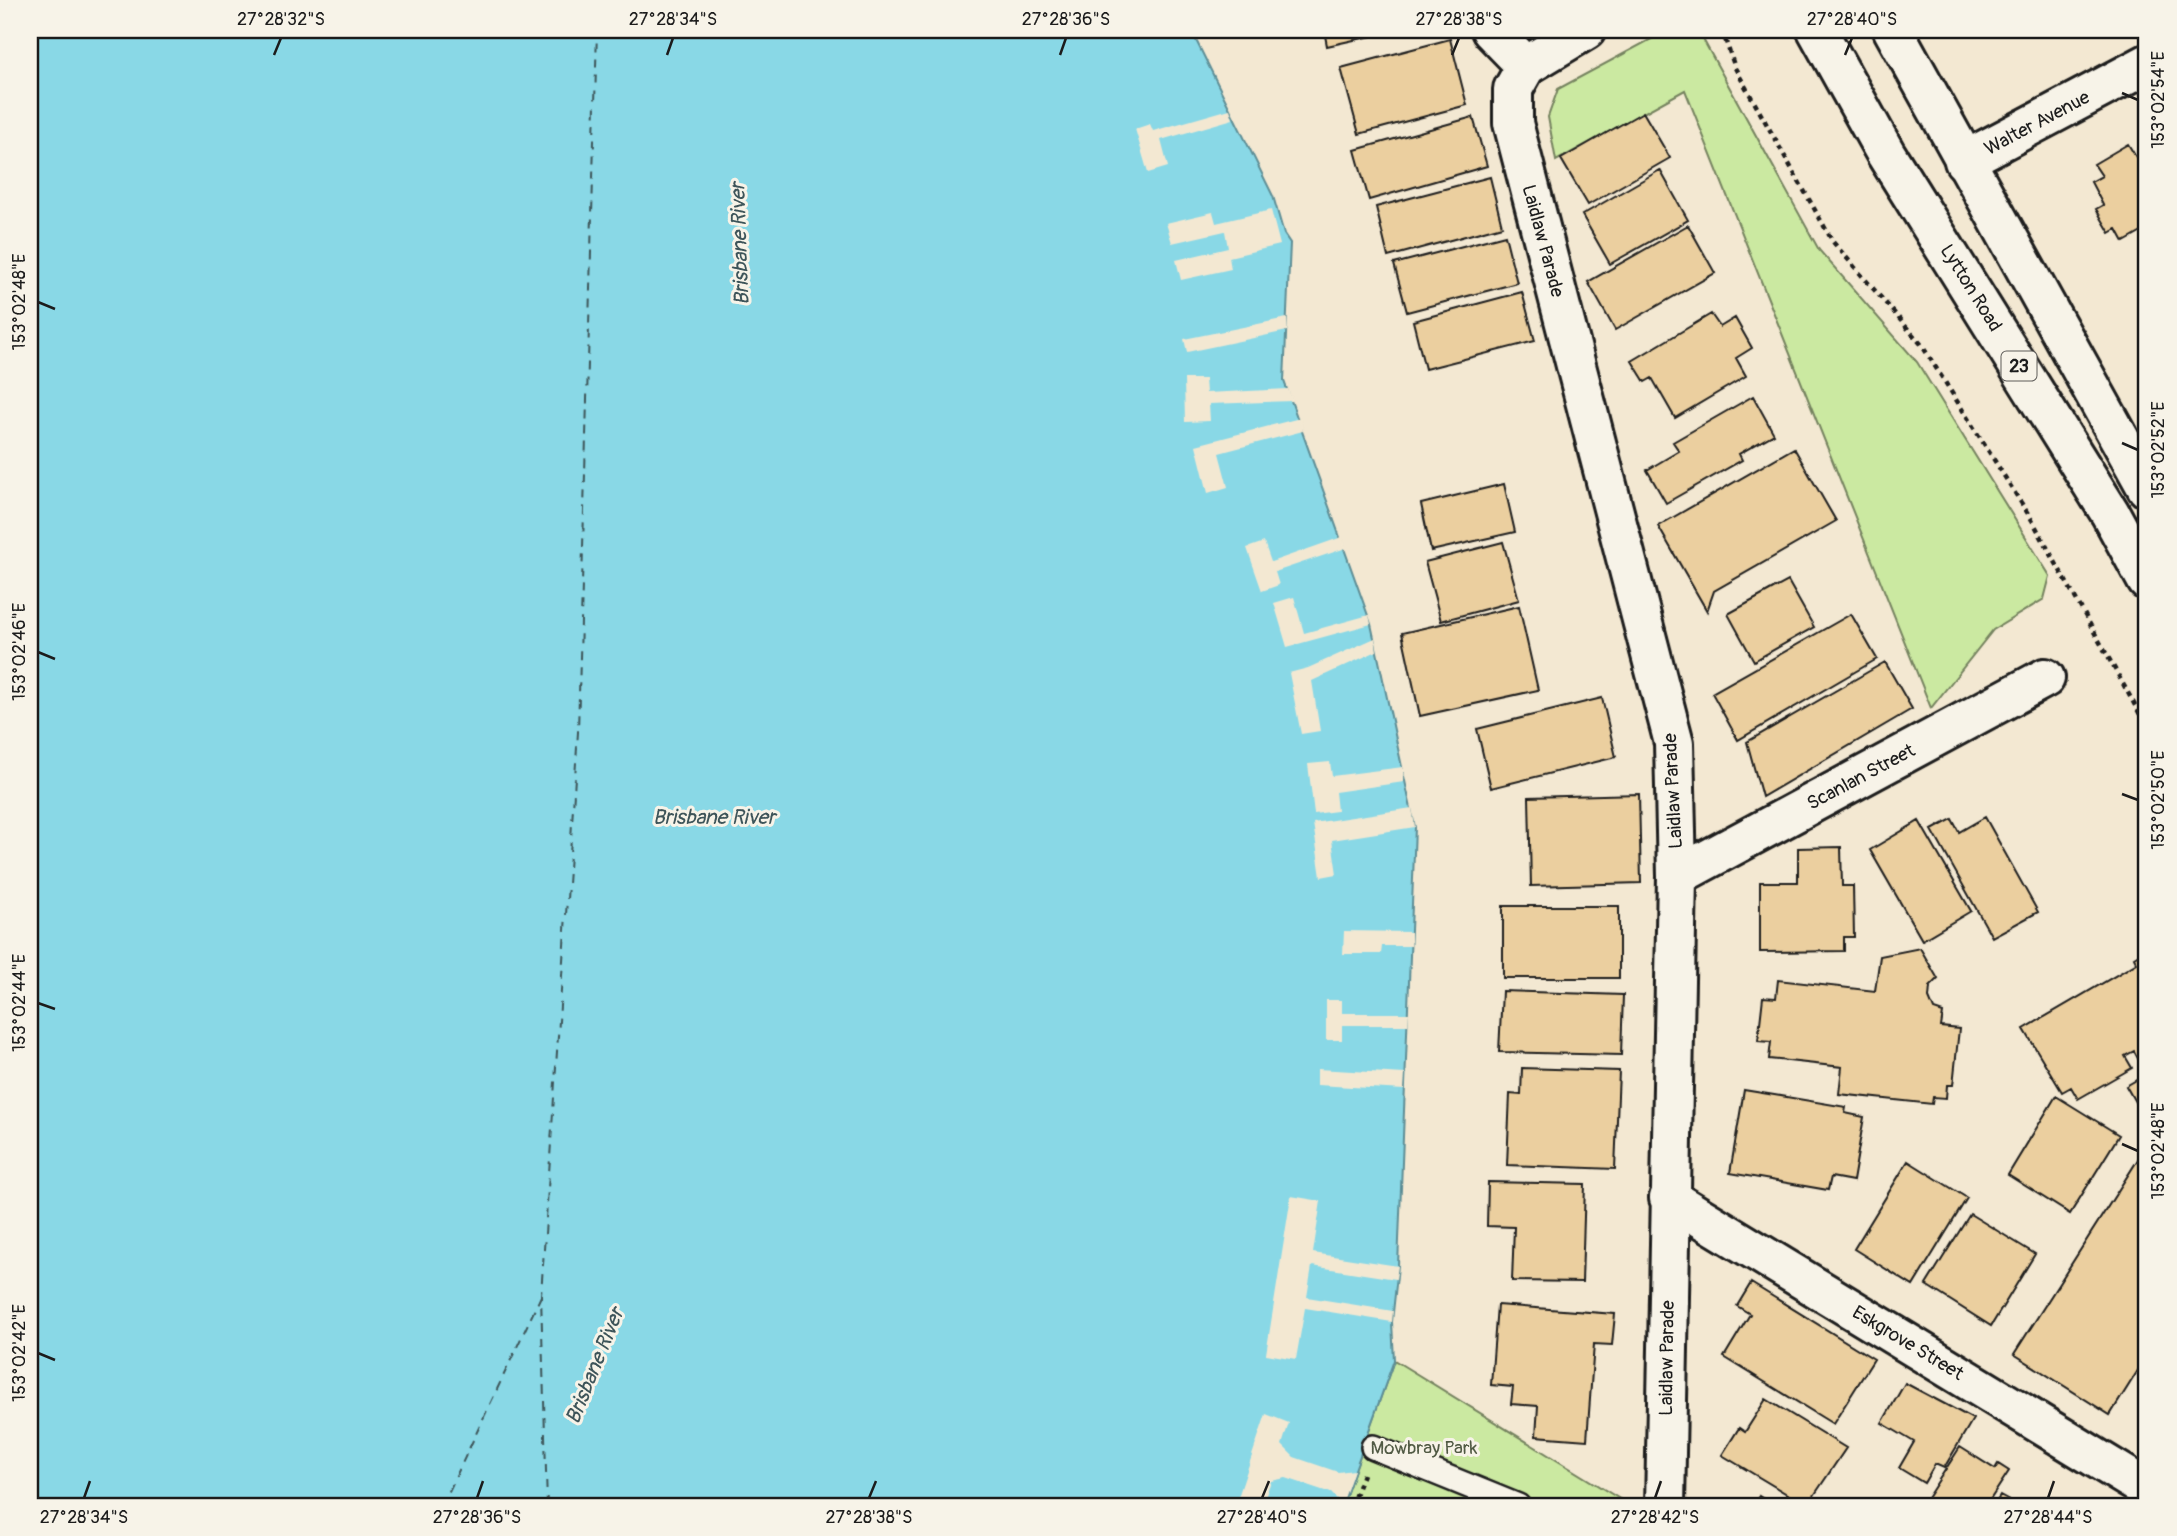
<svg xmlns="http://www.w3.org/2000/svg" width="2177" height="1536" viewBox="0 0 2177 1536" font-family="Pangolin,sans-serif">
	<style>
		.green { fill: #cbe9a1; stroke: #74825e; stroke-width: 2 }
		.water { fill: #89d8e6; stroke: #5d8d95; stroke-width: 2 }
		.pier { fill: #f3e8d2 }
		.lines { fill: none; stroke-linecap: round; stroke-linejoin: round }
		.ferry { stroke: #3d5459; stroke-width: 2; stroke-dasharray: 9 7; stroke-linecap: butt }
		.building { fill: #ebcf9f; stroke: #1c1c1c; stroke-width: 2 }
		.service-casing { stroke: #1c1c1c; stroke-width: 28 }
		.minor-casing { stroke: #1c1c1c; stroke-width: 44 }
		.primary-casing { stroke: #1c1c1c; stroke-width: 44 }
		.path { stroke: #1c1c1c; stroke-width: 4.5; stroke-dasharray: 5 5; stroke-linecap: butt }
		.service { stroke: #f7f3e8; stroke-width: 23 }
		.minor { stroke: #f7f3e8; stroke-width: 38 }
		.primary { stroke: #f7f3e8; stroke-width: 38 }
		.ticks { fill: none; stroke: #1c1c1c; stroke-width: 2.5 }
		.labels { text-anchor: middle; dominant-baseline: central; stroke-width: 6; stroke-linejoin: round; paint-order: stroke }
		.shield { fill: #f7f3e8; stroke: #5e5c59; stroke-width: 2 }
		.shield-label { font-size: 18px; font-weight: bold; fill: #1c1c1c }
		.street-label { font-size: 19px; fill: #1c1c1c; stroke: #f7f3e8 }
		.park-label { font-size: 19px; fill: #515a44; stroke: #f7f3e8 }
		.water-label { font-size: 21px; font-style: italic; fill: #3d5459; stroke: #f7f3e8 }
		.neatline { fill: none; stroke: #1c1c1c; stroke-width: 2.5 }
		.ticks-label { font-size: 18px; text-anchor: middle; fill: #1c1c1c }
	</style>
	<rect width="100%" height="100%" fill="#f3e8d2"/>
	<filter id="ink" filterUnits="userSpaceOnUse"><feTurbulence type="fractalNoise" baseFrequency=".0143" numOctaves="2"/><feDisplacementMap in="SourceGraphic" scale="14" xChannelSelector="R" yChannelSelector="G"/><feConvolveMatrix kernelMatrix="1 2 1 2 8 2 1 2 1" color-interpolation-filters="sRGB"/></filter>
	<g filter="url(#ink)">
		<path class="green" d="M1668,30l31,2 120,218 98,112 133,214 -6,23 -51,31 -62,78 -246,-618 -129,71 -8,-44 10,-28z
			M1394,1360l237,146h-289z"/>
		<path class="water" d="M30,30h1161l82,166 11,38 6,9 -6,138 87,243 44,203 -17,439 -6,56 2,38 -52,146h-1312z"/>
		<path class="pier" d="M1230,109l3,10 -72,21 7,27 -20,6 -13,-44 15,-5 3,7z
			M1271,210l9,35 -51,12 2,12 -50,11 -5,-20 52,-12 -3,-17 -53,12 -6,-20 47,-11 3,11z
			M1287,318v13l-100,21 -3,-13z
			M1184,379h21l1,14 82,-4 5,12 -84,3 1,17 -25,1z
			M1300,418l3,13 -84,22 9,34 -20,6 -12,-48z
			M1342,537l4,11 -71,24 4,13 -17,6 -15,-43 17,-6 7,20z
			M1294,597l10,36 65,-18 2,9 -84,23 -13,-44z
			M1375,638l2,13 -65,30 8,50 -19,3 -12,-61 19,-5z
			M1330,762l2,14 71,-9 1,15 -69,10 2,19 -23,3 -6,-50z
			M1412,808l3,19 -83,13 5,34 -16,3 -8,-54z
			M1344,931l67,1v14h-29l-1,8h-38z
			M1326,1000h16v13h67l-1,12h-66v15h-16z
			M1317,1069l88,5 -1,16 -87,-5z
			M1291,1196l30,5 -8,52 85,13 -2,13 -84,-13 -5,31 86,14 -1,11 -87,-14 -9,51 -30,-5z
			M1266,1414l23,9 -7,22 12,12 44,15 16,-2 -12,34 -11,-11 -45,-15 -15,3 -9,25h-27z"/>
		<g class="lines">
			<path class="ferry" d="M442,1506l99,-210
				M547,1506l-6,-211 37,-563 19,-702"/>
		</g>
		<path class="building" d="M1324,30h75l-72,16z
			M1450,39l17,66 -108,29 -18,-66z
			M1643,112l27,46 -82,47 -27,-46z
			M1473,117l14,49 -118,34 -14,-50z
			M2128,144l8,13 11,-4v76l-23,13 -7,-13 -7,4 -14,-24 7,-4 -12,-23 11,-6 -8,-12z
			M1660,170l28,50 -78,44 -28,-49z
			M1490,177l12,49 -114,31 -12,-50z
			M1688,225l27,48 -100,57 -27,-48z
			M1505,235l12,48 -110,29 -13,-48z
			M2147,251v23l-6,-12 3,-2 -2,-6z
			M1522,292l13,49 -110,28 -12,-48z
			M1711,314l9,13 15,-9 17,30 -16,10 10,18 -71,42 -23,-40 -7,4 -13,-21z
			M1753,396l21,38 -35,20 3,6 -76,43 -19,-33 32,-19 -6,-9z
			M1794,448l42,73 -122,70 -7,20 -49,-85z
			M1504,484l11,48 -84,19 -10,-47z
			M1503,542l16,58 -78,21 -16,-59z
			M1788,581l26,46 -60,34 -26,-47z
			M1519,606l19,84 -118,26 -18,-83z
			M1851,614l26,45 -139,81 -26,-47z
			M1885,662l27,47 -150,88 -15,-55z
			M1602,698l14,59 -125,31 -14,-59z
			M1639,794l2,89 -110,3 -2,-89z
			M1985,817l53,95 -46,25 -60,-107 20,-11 7,13z
			M1919,821l52,90 -49,29 -52,-90z
			M1841,847l1,39h11l1,51h-10v14l-84,1v-70h38v-34z
			M1503,906h116v72h-116z
			M1920,948l18,31 -8,8 -1,11 5,12 9,3 -2,14 18,2 -6,56h-6l-1,13 -13,-1 -1,7 -93,-10 3,-27 -73,-8 2,-17 -13,-1 5,-44 13,1 2,-18 97,11 5,-35z
			M2147,949v111l-6,4 -7,-13 -9,5 7,12 -54,31 -7,-12 -9,5 -38,-63 113,-66 -3,-6z
			M1502,991l121,4 -2,60 -122,-3z
			M1522,1068l97,3 -4,98 -108,-4 3,-71 11,1z
			M2147,1074v49l-21,-37z
			M1744,1090l102,17 -1,6 19,4 -11,64 -22,-4 -3,13 -98,-17z
			M2056,1096l63,39 -49,79 -62,-39z
			M2144,1150l3,2v204l-37,59 -96,-61z
			M1908,1161l59,37 -54,88 -59,-37z
			M1488,1182l97,2 -3,98 -70,-1 2,-54 -27,-1z
			M1970,1214l65,40 -44,72 -65,-41z
			M1751,1283l123,76 -41,65 -109,-67 26,-43 -13,-8z
			M1497,1305l118,9 -3,31 -18,-1 -7,96 -51,-4 2,-30 -27,-2 2,-17 -22,-2z
			M1905,1383l68,36 -29,49 -9,-4 -11,19 -25,-15 15,-26 -32,-19z
			M1766,1399l80,49 -39,58 -85,-51 17,-27 6,4z
			M1960,1447l35,22 3,-5 11,7 -23,35h-64z
			M1759,1496l16,10h-22z
			M2000,1496l18,10h-24z"/>
		<g class="lines">
			<g class="service-casing">
				<path id="service" d="M1373,1447l145,59"/>
			</g>
			<g class="minor-casing">
				<path id="minor" d="M1491,30l35,36 -13,23v34l161,620 3,133 -12,630
					M1526,66l60,-36
					M1964,161l183,-97
					M1677,876l368,-198
					M1669,1198l478,291"/>
			</g>
			<g class="primary-casing">
				<path id="primary" d="M1817,30l69,124 224,359 37,68
					M1893,30l254,458"/>
			</g>
			<path class="path" d="M1722,30l13,38 98,174 88,102 111,176 115,207
				M1351,1506l12,-32"/>
			<use href="#service" class="service"/>
			<use href="#minor" class="minor"/>
			<use href="#primary" class="primary"/>
		</g>
	</g>
	<path class="ticks" d="M274,55l7,-17M667,55l6,-17M1060,55l6,-17M1452,55l7,-17M1845,55l7,-17M2122,93l16,7M38,302l17,7M2122,443l16,7M38,652l17,7M2122,794l16,6M38,1003l17,6M2122,1144l16,7M38,1353l17,7M84,1498l6,-17M477,1498l6,-17M869,1498l7,-17M1262,1498l7,-17M1655,1498l6,-17M2048,1498l6,-17"/>
	<g class="labels">
		<rect class="shield" x="2001.5" y="351.5" width="35" height="29" rx="5"/>
		<g class="shield-label">
			<text x="2019" y="366">23</text>
		</g>
		<g class="street-label">
			<text transform="translate(2037 123) rotate(-28)">Walter Avenue</text>
			<text transform="translate(1543 241) rotate(75)">Laidlaw Parade</text>
			<text transform="translate(1971 288) rotate(58)">Lytton Road</text>
			<text transform="translate(1861 777) rotate(-28)">Scanlan Street</text>
			<text transform="translate(1673 791) rotate(-93)">Laidlaw Parade</text>
			<text transform="translate(1908 1343) rotate(31)">Eskgrove Street</text>
			<text transform="translate(1667 1358) rotate(-89)">Laidlaw Parade</text>
		</g>
		<g class="park-label">
			<text x="1424" y="1448">Mowbray Park</text>
		</g>
		<g class="water-label">
			<text transform="translate(740 244) rotate(-92)">Brisbane River</text>
			<text x="714" y="817">Brisbane River</text>
			<text transform="translate(595 1366) rotate(-68)">Brisbane River</text>
		</g>
	</g>
	<rect width="2177" height="1536" fill="none" stroke="#f7f3e8" stroke-width="77"/>
	<rect x="38" y="38" width="2100" height="1460" class="neatline"/>
	<g class="ticks-label">
		<text x="281" y="25">27°28'32"S</text>
		<text x="673" y="25">27°28'34"S</text>
		<text x="1066" y="25">27°28'36"S</text>
		<text x="1459" y="25">27°28'38"S</text>
		<text x="1852" y="25">27°28'40"S</text>
		<text transform="translate(2158 100) rotate(-90)" y="6">153°02'54"E</text>
		<text transform="translate(19 302) rotate(-90)" y="6">153°02'48"E</text>
		<text transform="translate(2158 450) rotate(-90)" y="6">153°02'52"E</text>
		<text transform="translate(19 652) rotate(-90)" y="6">153°02'46"E</text>
		<text transform="translate(2158 800) rotate(-90)" y="6">153°02'50"E</text>
		<text transform="translate(19 1003) rotate(-90)" y="6">153°02'44"E</text>
		<text transform="translate(2158 1151) rotate(-90)" y="6">153°02'48"E</text>
		<text transform="translate(19 1353) rotate(-90)" y="6">153°02'42"E</text>
		<text x="84" y="1523">27°28'34"S</text>
		<text x="477" y="1523">27°28'36"S</text>
		<text x="869" y="1523">27°28'38"S</text>
		<text x="1262" y="1523">27°28'40"S</text>
		<text x="1655" y="1523">27°28'42"S</text>
		<text x="2048" y="1523">27°28'44"S</text>
	</g>
</svg>
